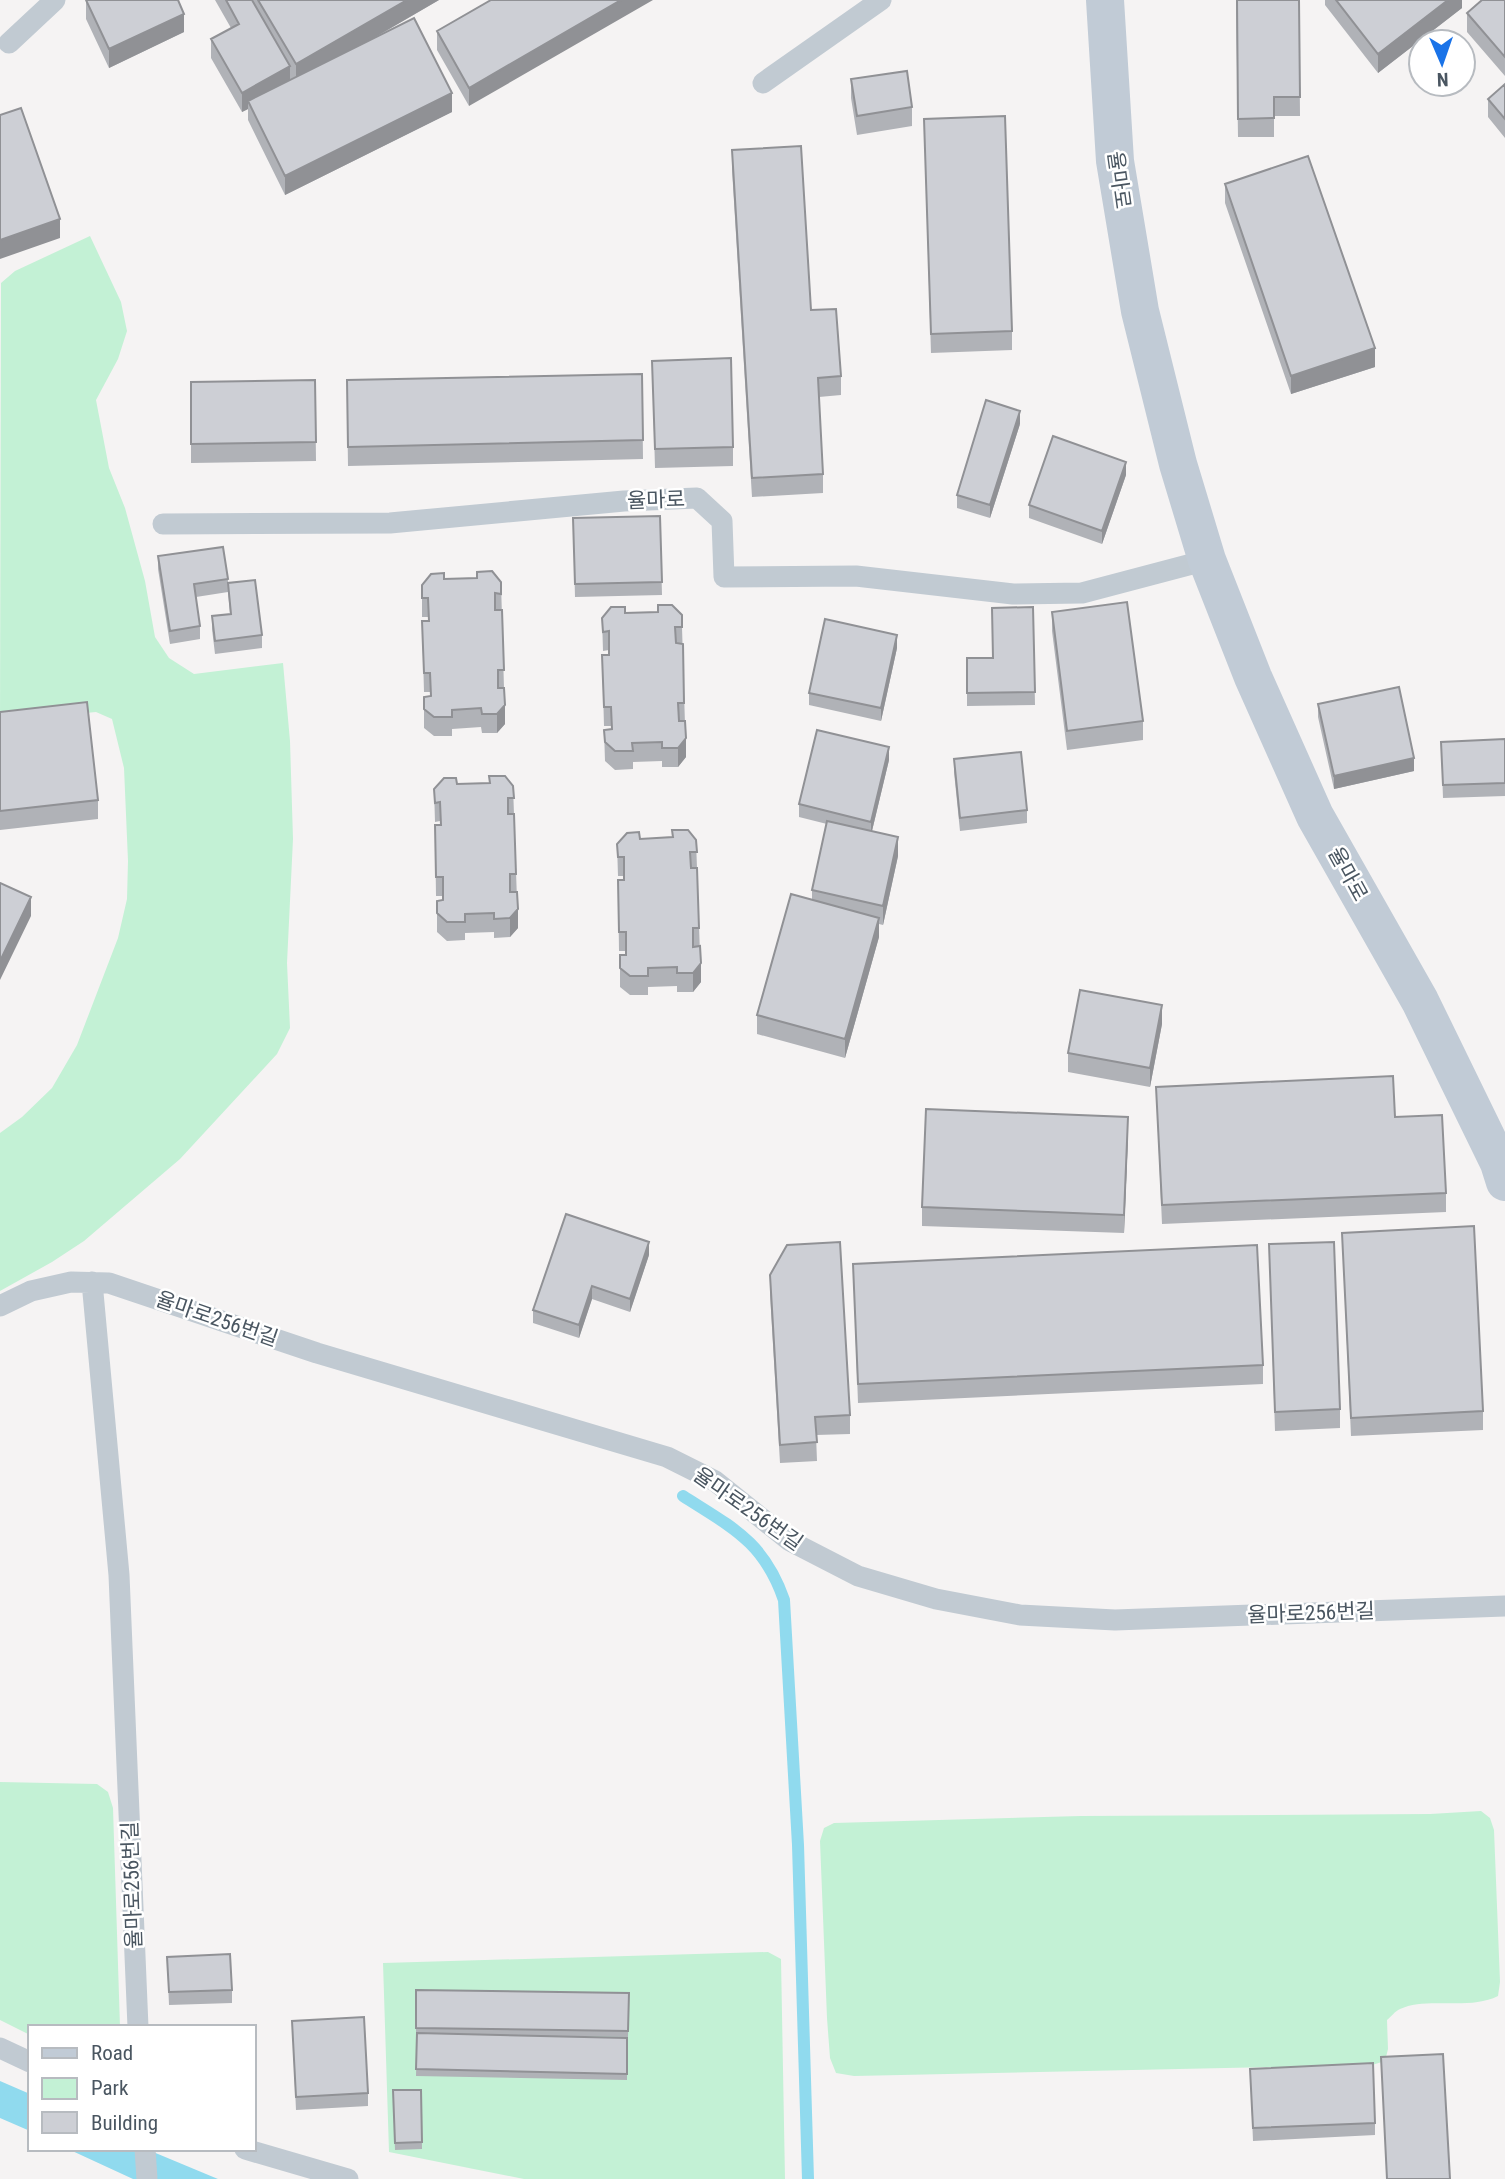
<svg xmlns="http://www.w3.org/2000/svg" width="1505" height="2179" viewBox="0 0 1505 2179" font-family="'Roboto Condensed','Noto Sans KR',sans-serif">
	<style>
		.green { fill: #c3f1d5 }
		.water { fill: #90daee }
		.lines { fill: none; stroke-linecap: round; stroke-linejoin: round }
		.stream { stroke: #90daee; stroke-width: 12 }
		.lane { stroke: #c1cad2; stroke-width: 21 }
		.secondary { stroke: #c1cbd6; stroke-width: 38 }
		.wall { fill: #b0b2b7 }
		.shaded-wall { fill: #909195 }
		.building { fill: #cdcfd5; stroke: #909195; stroke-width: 2 }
		.labels { text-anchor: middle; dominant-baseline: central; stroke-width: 5; stroke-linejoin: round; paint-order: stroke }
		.street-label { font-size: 21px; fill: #4a5661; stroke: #fff }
	</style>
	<rect width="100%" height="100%" fill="#f5f3f3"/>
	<path class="green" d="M90,236l31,66 6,29 -9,28 -22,41 13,68 16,40 20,73 10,56 14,21 25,16 89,-11 7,78 3,98 -6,124 3,65 -13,26 -97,105 -96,82 -32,21 -52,29v-158l22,-16 30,-29 25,-43 41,-107 9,-39 1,-38 -4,-93 -12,-49 -16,-7 -96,9 1,-438 14,-12z
		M0,1782l97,2 11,8 5,16 7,219h-90v8l-30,-15z
		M1481,1811l9,7 4,12 6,152 -2,14c-30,15 -71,0 -98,13 -5,2 -9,8 -13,11l1,29 -3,12 -13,4 -518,11 -18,-3 -6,-15 -3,-40 -7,-177 4,-13 10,-5 247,-7 349,-2z
		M768,1952l13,7 4,220h-261l-135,-27 -6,-189z"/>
	<path class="water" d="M0,2081l30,13v37l-30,-13z
		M68,2149h78l72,30h-85z"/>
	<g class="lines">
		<path class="stream" d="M683,1496c50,32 81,46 101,104l14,245 10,334"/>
		<path class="lane" d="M9,43l46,-43
			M763,83l118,-83
			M163,524l227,-1 234,-22 73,-3 25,23 2,56 132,-1 157,18 69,-1 125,-33
			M92,1282l27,293 19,452
			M0,1306l31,-15 40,-9 38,1 208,70 350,104 48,24 75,60 68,35 78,23 84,16 95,5 390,-14
			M0,2048l30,14
			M145,2149l2,30
			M245,2149l103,30"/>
		<path class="secondary" d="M1105,0l10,161 25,150 38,153 29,96 46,117 62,139 105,185 79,162 6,19"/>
	</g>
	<path class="wall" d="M86,0l98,32 -75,36 -23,-49z
		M215,0h224l-70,41 83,71 -167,83 -37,-75v-11l-6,3 -31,-54v-19l20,-11z
		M491,0l-22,106 -32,-56v-19z
		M1236,0h63l1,116h-26v21h-36z
		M1325,0h137v8l-84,65 -53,-68z
		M1505,0v76l-38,-44v-19z
		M851,79l61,28v19l-55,9 -6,-37z
		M1505,84v54l-17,-21v-18z
		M924,119l88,212v19l-81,3z
		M732,150l109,226v19l-22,2 4,77v19l-71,4 -20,-328z
		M1225,184l150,183 -84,27 -66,-191z
		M652,361l81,86v19l-78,2z
		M642,374l1,85 -295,7 -1,-67z
		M315,380l1,81 -125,2v-81z
		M1020,424l-30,94 -33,-10v-13z
		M1126,475l-24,69 -73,-26v-13z
		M660,516l2,79 -87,2 -2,-79z
		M158,556l70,23v4l34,52v13l-47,6 -3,-25v-13l18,-2 -2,-22 -32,5 4,29v13l-30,5 -12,-75z
		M444,579l57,3 4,142 -8,9h-15l-1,-6 -29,2v7h-18l-10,-8v-31l6,-1v-4h-6l-2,-71h6v-4h-6v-32z
		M1033,607l2,98 -68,1v-48h25z
		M1052,612l91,109v19l-76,10 -15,-119z
		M625,613l57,14 4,130 -8,10h-16v-6l-29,1v7l-18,1 -10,-9 -1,-31 7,-1v-3h-7l-2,-71h7v-5l-6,1 -1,-33z
		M897,648l-16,73 -72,-16v-12z
		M1318,704l96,67 -80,18 -16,-72z
		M0,712l98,88v19l-98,11z
		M1505,739v57l-62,2 -2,-56z
		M954,759l73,51v13l-67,8 -6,-59z
		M889,760l-17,71 26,25 -15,69 -4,-1v13l-34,121 -88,-24v-19l55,-115v-10l15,-66 -28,-7v-13z
		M457,784l56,2 5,142 -8,9 -16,1v-6l-29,1v7l-18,1 -10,-9v-31l6,-1v-4h-7l-1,-71h6l-1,-4 -5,1 -1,-33z
		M640,839l56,1 5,142 -8,10h-16v-6l-29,1v8h-18l-10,-8v-32h6v-4h-7l-1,-71h6v-4h-6l-1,-32z
		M1162,1024l-12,63 -82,-15v-19z
		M1156,1087l239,30 51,76v19l-284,12z
		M1128,1136l-4,97 -202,-7v-19z
		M1342,1233l141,178v19l-132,6z
		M1269,1244l71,165v19l-65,3z
		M649,1255l-19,57 -38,-13 -13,39 -46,-15v-13z
		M853,1264l410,101v19l-405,19z
		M770,1275l80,140v19l-34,1 1,26 -37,2 -10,-169z
		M167,1957l65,33v13l-63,2z
		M416,1990l213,3 -1,44 -69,-1 68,2v42l-211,-4 1,-42h-1z
		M292,2021l76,72v13l-72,4z
		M1250,2069l125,54v12l-122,6z
		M393,2090h28l1,59 -27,1z"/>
	<path class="shaded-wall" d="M407,0h32l-143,83v-19z
		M621,0h32l-184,106v-18z
		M1448,0h14v8l-84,65v-19z
		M184,14v18l-75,36v-19z
		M290,66v19l-42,16v8l-6,3v-19z
		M452,93v19l-167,83v-19z
		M60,219v19l-60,21v-19z
		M1375,348v19l-84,27v-18z
		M1020,411v13l-30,94v-13z
		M1126,462v13l-24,69v-13z
		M897,635v13l-16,73v-13z
		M505,705v19l-8,9v-19z
		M686,738v19l-8,10v-19z
		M889,747v13l-18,75v-13z
		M1414,758v13l-80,18v-13z
		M898,837v19l-15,69v-19z
		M31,897v19l-31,64v-19z
		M518,909v19l-8,9v-19z
		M879,918v19l-34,121v-19z
		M701,963v19l-8,10v-19z
		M1162,1005v19l-12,63v-19z
		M1128,1117v19l-4,97v-18z
		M649,1242v13l-19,57v-13z
		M592,1286v13l-13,39v-13z"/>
	<path class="building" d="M86,0h92l6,14 -75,35z
		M226,0h26l38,66 -48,27 -31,-54 28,-15z
		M258,0h149l-111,64z
		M491,0h130l-152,88 -32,-57z
		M1237,0h62l1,97h-26v21l-36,1z
		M1336,0h112l-70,54z
		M1482,0h23v57l-38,-44z
		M414,18l38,75 -167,83 -37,-75z
		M907,71l5,36 -55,9 -6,-37z
		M1505,84v35l-17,-20z
		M21,108l39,111 -60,21v-125z
		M1005,116l7,215 -81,3 -7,-215z
		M801,146l10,164 25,-1 5,67 -23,2 5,96 -71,4 -20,-328z
		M1308,156l67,192 -84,28 -66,-192z
		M731,358l2,89 -78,2 -3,-88z
		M642,374l1,66 -295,7 -1,-67z
		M315,380l1,62 -125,2v-62z
		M986,400l34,11 -30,94 -33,-10z
		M1053,436l73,26 -24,69 -73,-26z
		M660,516l2,66 -87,2 -2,-66z
		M223,547l5,32 -34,5 6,42 -30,5 -12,-75z
		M492,571l9,11v12l-6,-1v17h7l2,60h-6v18h6l1,17 -8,9h-15l-1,-6 -29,2v7h-18l-10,-8v-12l7,-1 -1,-23h-6l-2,-52h7l-1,-23h-6v-13l9,-11 13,-1v6l33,-1v-6z
		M255,580l7,55 -47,6 -3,-25 19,-2 -3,-31z
		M1127,602l16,119 -76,10 -15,-119z
		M658,605h14l10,10v12h-7l1,16 7,1 1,59h-6l1,18h6l1,17 -8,10h-16v-6l-30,1 1,8h-18l-10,-9 -1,-12 8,-1 -1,-22h-7l-2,-52h7v-24l-6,1 -1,-14 9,-11h14v6l33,-1z
		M1033,607l2,85 -68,1v-35h26l-1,-50z
		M825,619l72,16 -16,73 -72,-15z
		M1399,687l15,71 -80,18 -16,-72z
		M87,702l11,98 -98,11v-99z
		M817,730l72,17 -18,75 -72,-18z
		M1505,739v44l-62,2 -2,-43z
		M1021,752l6,58 -67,8 -6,-59z
		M489,776h16l8,10 1,12h-6v16h6l2,60h-6v18h7l1,17 -8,9 -16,1v-6l-29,1v8h-18l-10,-9v-12l6,-1v-23h-7l-1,-52h6l-1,-23 -5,1 -1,-14 10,-11h12l1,6 33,-1z
		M827,821l71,16 -15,69 -71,-16z
		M672,830h16l8,10 1,12h-7l1,16h6l2,60h-6v19l7,-1 1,17 -8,10h-16v-6l-29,1v8h-18l-10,-8v-13h6v-23h-7l-1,-52h6v-23h-6l-1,-13 10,-11 12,-1 1,7 33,-2z
		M0,883l31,14 -31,64z
		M791,894l88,24 -34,121 -88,-24z
		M1080,990l82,15 -12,63 -82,-15z
		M1393,1076l2,41 47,-2 4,78 -284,12 -6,-118z
		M926,1109l202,8 -4,98 -202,-8z
		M566,1214l83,28 -19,57 -38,-13 -13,39 -46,-15z
		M1474,1226l9,185 -132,7 -9,-185z
		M840,1242l10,173 -35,2 2,25 -37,3 -10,-170 17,-30z
		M1334,1242l6,167 -65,3 -6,-168z
		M1257,1245l6,120 -405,19 -5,-120z
		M230,1954l2,36 -63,2 -2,-35z
		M416,1990l213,3 -1,38 -212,-3z
		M364,2017l4,76 -72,4 -4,-76z
		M417,2033l210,5v36l-211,-5z
		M1443,2054l7,125h-63l-6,-122z
		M1373,2063l2,60 -122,5 -3,-59z
		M393,2090h28l1,52 -27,1z"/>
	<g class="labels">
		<g class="street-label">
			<text transform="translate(1119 180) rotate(82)">율마로</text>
			<text transform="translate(656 500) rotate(-2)">율마로</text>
			<text transform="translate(1348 874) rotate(61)">율마로</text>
			<text transform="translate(217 1319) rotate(19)">율마로256번길</text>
			<text transform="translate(748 1509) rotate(35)">율마로256번길</text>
			<text transform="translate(1311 1613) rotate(-2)">율마로256번길</text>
			<text transform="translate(132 1885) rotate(-92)">율마로256번길</text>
		</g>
	</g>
	<rect x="28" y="2025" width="228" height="126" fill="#ffffff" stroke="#b7bbc0" stroke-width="2"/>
	<rect x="42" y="2048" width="35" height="10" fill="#c1cbd6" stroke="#b7bbc0" stroke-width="2"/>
	<text x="91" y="2060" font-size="21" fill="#4a5661">Road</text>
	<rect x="42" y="2078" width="35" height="21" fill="#c3f1d5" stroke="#b7bbc0" stroke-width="2"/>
	<text x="91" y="2095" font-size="21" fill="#4a5661">Park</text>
	<rect x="42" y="2112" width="35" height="21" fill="#cdcfd5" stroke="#b7bbc0" stroke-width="2"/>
	<text x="91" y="2130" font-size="21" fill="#4a5661">Building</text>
	<g transform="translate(1442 63) rotate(178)"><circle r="33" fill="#ffffff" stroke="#b7bbc0" stroke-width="2"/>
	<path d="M0-5L12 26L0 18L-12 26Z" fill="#1a73e8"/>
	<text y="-10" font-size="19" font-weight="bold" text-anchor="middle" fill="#4a5661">N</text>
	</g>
</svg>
